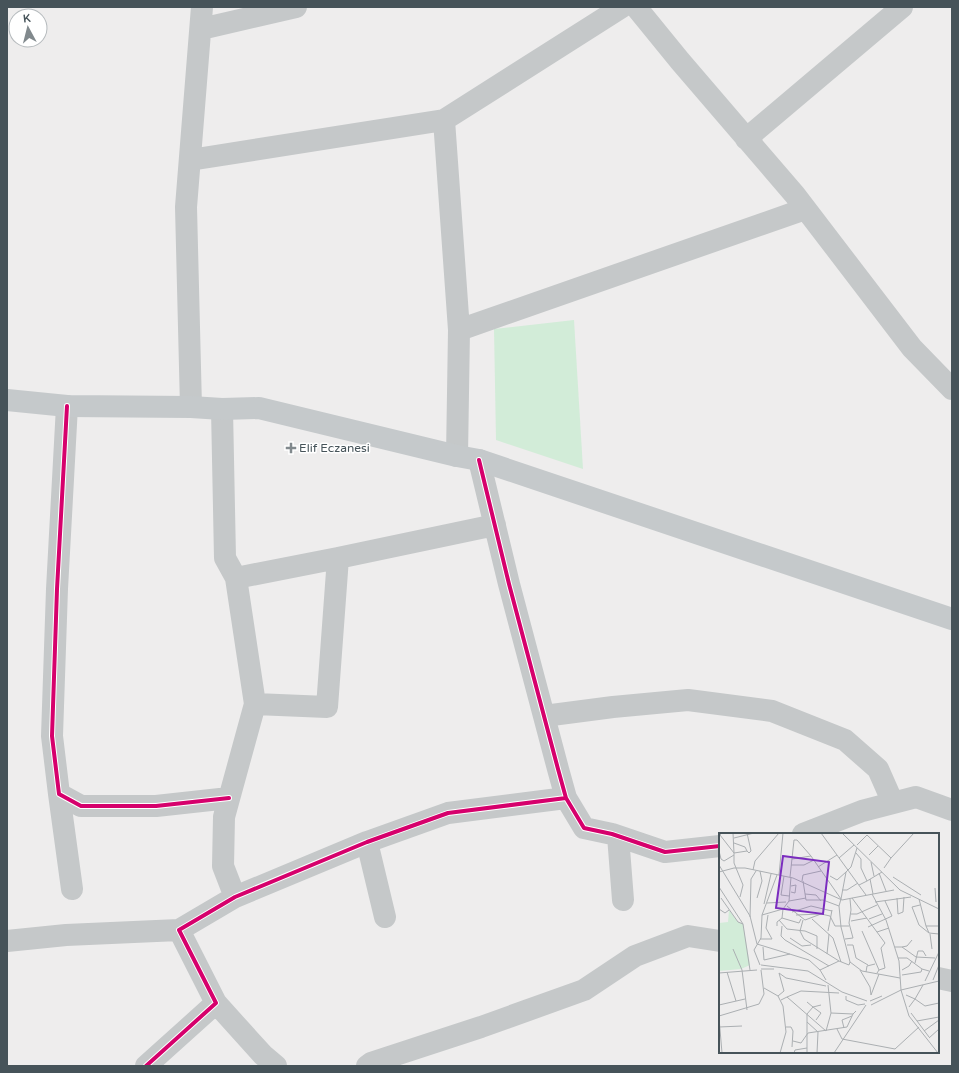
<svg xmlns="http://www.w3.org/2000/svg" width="959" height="1073" viewBox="0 0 959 1073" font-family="'Varela Round',sans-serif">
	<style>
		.green { fill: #d2ecd8 }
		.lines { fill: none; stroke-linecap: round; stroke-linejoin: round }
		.minor { stroke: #c5c8c9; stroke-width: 22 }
		.secondary { stroke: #c5c9cb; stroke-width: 22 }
		.cycleway-casing { stroke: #fff; stroke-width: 6 }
		.cycleway { stroke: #d6006c; stroke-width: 4 }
		.poi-dot { fill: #81898d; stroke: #fff; stroke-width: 1.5 }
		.labels { text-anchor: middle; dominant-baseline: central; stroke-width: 3; stroke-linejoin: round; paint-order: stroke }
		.poi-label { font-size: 12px; fill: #465359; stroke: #fff; text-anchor: start }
		.inset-road { fill: none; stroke: #abafb2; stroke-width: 1 }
		.view { fill: #7b2cbf; fill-opacity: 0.15; stroke: #7b2cbf; stroke-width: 2 }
		.inset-edge { fill: none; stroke: #465359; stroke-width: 2 }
	</style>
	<rect width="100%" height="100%" fill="#eeeded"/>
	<path class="green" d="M574,320l9,149 -87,-29 -2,-111z"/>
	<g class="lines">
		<path class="minor" d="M636,7l44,54 115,134 117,153 40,41
			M201,29l95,-22
			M444,120l15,210
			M746,139l156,-132
			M190,160l254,-40 178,-113
			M67,406l-10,183 -5,147 7,58 22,12h75l73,-8
			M191,407l-5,-200 16,-200
			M222,409l3,149 11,20 19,126 -31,113 -1,49 12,31
			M457,456l2,-126 346,-121
			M479,460l30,124 49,185 8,29 18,30 28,6 53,18 55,-6
			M338,558l157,-33
			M236,578l102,-20 -11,149 -72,-3
			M544,716l69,-9 75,-7 84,11 73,29 33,29 15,34
			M59,794l13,95
			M803,834l59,-23 54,-14 36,13
			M618,836l5,64
			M367,842l18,75
			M7,941l59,-6 113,-5
			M938,978l14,3
			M216,1003l47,52 13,11
			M146,1066l70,-63 -37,-73 56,-33 132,-55 81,-29 118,-15
			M367,1066l4,-3 110,-36 103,-37 51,-34 53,-20 32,5"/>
		<path class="secondary" d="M7,400l60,6 124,1 31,2 37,-1 198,48 22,4 473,159"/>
		<g class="cycleway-casing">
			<path id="cycleway" d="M67,406l-10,183 -5,147 7,58 22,12h75l73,-8
				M479,460l30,124 49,185 8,29 18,30 28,6 53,18 55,-6
				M146,1066l70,-63 -37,-73 56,-33 132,-55 81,-29 118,-15"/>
		</g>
		<use href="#cycleway" class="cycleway"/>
	</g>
	<path class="poi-dot" d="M289 442h4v4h4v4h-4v4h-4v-4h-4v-4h4z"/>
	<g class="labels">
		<g class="poi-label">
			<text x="299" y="448">Elif Eczanesi</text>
		</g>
	</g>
	<g transform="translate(719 833)">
		<rect width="220" height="220" fill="#eeeded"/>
		<path d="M10,77l9,12 5,2 7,41 -9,4 -22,2v-48l9,-1z" fill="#d2ecd8"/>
		<path class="inset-road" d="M3,0l-2,2 14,18v10l9,22 -3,12M14,0l1,20 13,-2 -2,-4 -11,-4M28,0l4,18 -2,2 -2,-2M102,0l45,62M123,0l58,57 39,19M15,5l20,-5M138,12l10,-10 24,23 -7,10M0,18l2,8 3,2 10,-6M137,20l5,6v9l6,13 -8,4M150,22l9,-9M120,25l15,-13M172,25l23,-25M73,26l19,-3M152,29l3,14M0,32l31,51 7,28 52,16 11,10 6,10M72,32h13l10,-5M99,34l19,-12M34,37l2,-9 24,-28M0,39l15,-4h11l48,10 49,22 52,-10M160,40l7,18M60,42l4,-42M65,43l-3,19 8,1M111,43l7,4 9,-8M71,44l4,-37h3l14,16 30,43 5,-27 5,-5 6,-19M174,44l28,18M151,46l3,15M83,48l1,-6 18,-4M84,48l3,19h17l16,6 2,-7M148,48l15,-9M72,53l5,-1 -1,8 -4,-1M0,54l24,37 7,46M216,55l1,14M123,57h5l11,-7M86,61l11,1 5,6M153,61l14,26 13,41 2,29 8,26 29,37M2,65l17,24 5,2M38,65l5,-17 -2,-10M133,65l33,45 -4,5 4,20 -6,2 -2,3M178,65l1,16M200,66l7,27h13M70,68l2,-24M156,69l36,-5M48,70l19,-1M45,71l7,-30M201,72l-8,2 7,18 10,8M68,73l18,14 16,-6M120,73l2,21 9,35M0,76l6,4 4,-3M73,79l19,-6 21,5M132,81h6l20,-9M179,81l5,-2 1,-15M43,82l21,-6 6,-8 17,-3M77,82l25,-1 9,2 5,10h14M31,84l1,-38 5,-8M63,85l17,5 2,-4M93,86l21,19 8,24M150,86l13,-5M60,87l8,9 18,2 12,5v13M84,87l-3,11 4,8 35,22M132,88l16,-3M58,93v-4l5,-4 1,-9M63,93l-1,10 4,4 44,26M207,93l3,7 10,1M149,94l24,-11 -7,-15M109,98l4,-21M143,98l17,39M158,99l12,-4M211,101l2,15M71,105l12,8 9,-1M41,106h12l-6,-11 2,-13M126,106l8,-1 -4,-15 2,-13 -1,-11M128,112h6l3,13 12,7M44,114l1,13 26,-6M176,114h7l14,10 19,1M183,114l5,-1 5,-6M14,116l9,21 5,40M108,121l2,-20M179,125h9l15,11M196,130l3,-12h5l3,5M41,132l-6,-15 7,-12 1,-23 15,-40M42,132l47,6 34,21 25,9M42,136h13M101,137l19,-9 10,4 1,-3 12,9 38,7M141,137l10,17 1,8 8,-21M183,137l7,-4 3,-5M8,139l9,29M147,139l1,-6 8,-2M0,140l38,-3M60,140l7,5 40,8M183,142l19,-3 1,-3 7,2M214,147l6,-15M206,148l14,-29M109,152l3,28 22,1 3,-3M204,152l-8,14 10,7 14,-3M45,155l14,8 5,10 3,26 -6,21M187,162l9,4 -6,8M59,163l6,-5 -5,-18M127,163v4l12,5 7,-1M68,164l14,-6 38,2M62,167l6,-3 39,34M151,168l12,-5M88,169l6,5 8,-2M0,172l26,-6M152,172l30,-15 38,-9M192,180l18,24M0,183l40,-12 5,-10 -3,-24M0,185l3,35M198,188l22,-4M88,189l11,10 -1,21M0,194l23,-1M67,194h5l2,4 -1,16M125,195l-2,-8 10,-4M118,196l5,10 53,10 24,-22M107,198l5,-18M205,198l15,-11M210,205l10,-9M74,208l8,2 7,-10 39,-6 6,-13M75,220l1,-3 12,-2M88,220v-39l6,-7 8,6 -5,7M115,220l32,-48"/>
		<path class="view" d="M64,23l46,6 -6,52 -47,-6z"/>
		<rect width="220" height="220" class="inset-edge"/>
	</g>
	<rect width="959" height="1073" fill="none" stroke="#465359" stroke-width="16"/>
	<g transform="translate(28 28) rotate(353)"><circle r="19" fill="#ffffff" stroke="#b5babd"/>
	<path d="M0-3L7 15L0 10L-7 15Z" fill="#81898d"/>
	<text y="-6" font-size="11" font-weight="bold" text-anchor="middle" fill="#465359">K</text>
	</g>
</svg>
